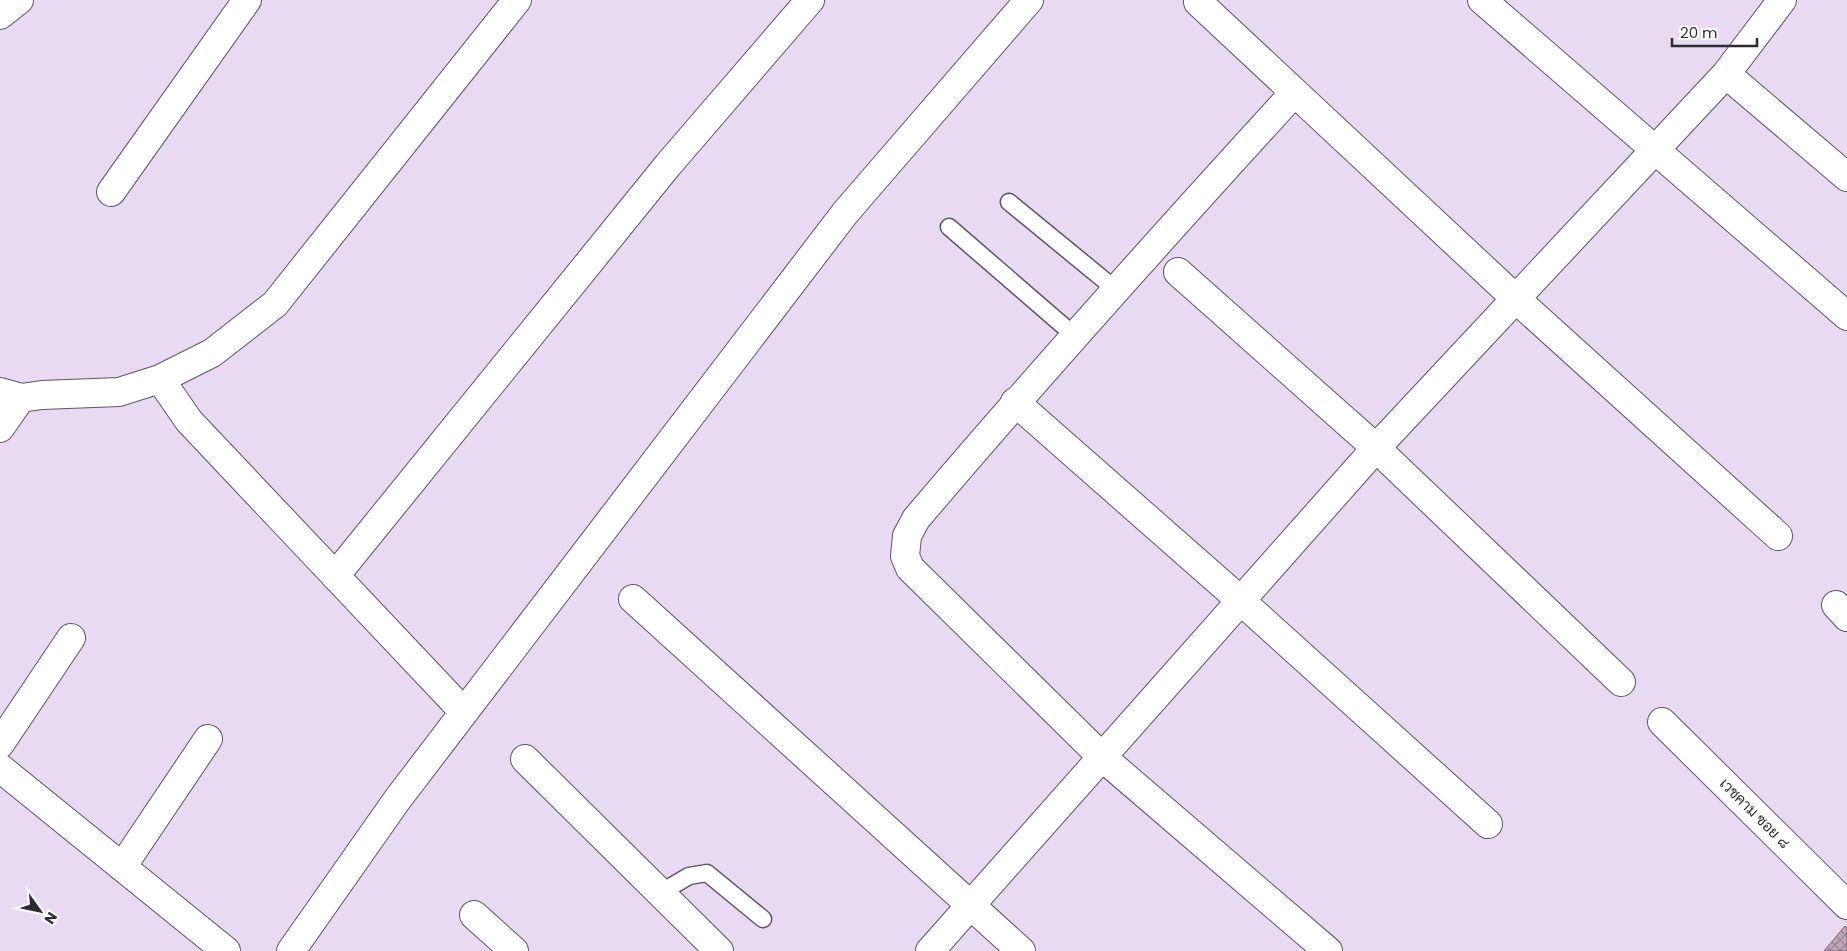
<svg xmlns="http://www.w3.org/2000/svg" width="1847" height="951" viewBox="0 0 1847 951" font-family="Poppins,Sarabun,sans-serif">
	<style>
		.building { fill: url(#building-cross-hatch); stroke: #7a6371 }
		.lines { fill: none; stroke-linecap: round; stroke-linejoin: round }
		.service-casing { stroke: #5f5367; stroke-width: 19 }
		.minor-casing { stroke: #5f5367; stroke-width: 30 }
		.service { stroke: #fff; stroke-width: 16 }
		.minor { stroke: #fff; stroke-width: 28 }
		.labels { text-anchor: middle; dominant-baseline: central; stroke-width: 5; stroke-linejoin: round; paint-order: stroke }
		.street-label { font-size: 15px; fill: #2f2a33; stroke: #fff }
	</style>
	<defs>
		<pattern id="building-cross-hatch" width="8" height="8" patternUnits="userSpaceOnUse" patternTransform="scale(1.25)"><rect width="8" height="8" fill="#c0a6b6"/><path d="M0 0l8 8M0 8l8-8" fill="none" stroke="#9c8795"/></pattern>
	</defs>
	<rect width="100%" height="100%" fill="#e8daf2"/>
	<path class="building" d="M1845,926l2,2v23h-23z"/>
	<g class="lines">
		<g class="service-casing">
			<path id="service" d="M1009,202l106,87
				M949,227l126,109
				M660,893l29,-17 18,-3 56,46"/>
		</g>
		<g class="minor-casing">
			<path id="minor" d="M1482,0l365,316
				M1198,2l318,297 262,237
				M0,15l19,-15
				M1726,74l121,103
				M1294,93c-128,140 -255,281 -378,426l-9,17 -2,20 5,12 192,189 226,194
				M111,192l136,-192
				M1178,272l198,176 245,234
				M160,379l29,42 275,291
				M0,392l21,6 21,-3 77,-3 41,-13 52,-26 63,-49 242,-304
				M1015,402l225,198 248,224
				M0,428l21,-30
				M335,576l333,-411 142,-165
				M633,599l388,352
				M1836,605l11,12
				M1662,722l185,183
				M0,744l71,-106
				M525,759l194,192
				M0,768l226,183
				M122,867l86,-128
				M474,915l40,36
				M291,951l106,-151 448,-587 184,-213
				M930,951l446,-503 350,-374 56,-74"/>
		</g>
		<use href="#service" class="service"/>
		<use href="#minor" class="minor"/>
	</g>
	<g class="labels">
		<g class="street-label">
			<text transform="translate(1755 813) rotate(45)">เวชคาม ซอย ๘</text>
		</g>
	</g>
	<g transform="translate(40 911) rotate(123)" stroke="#ffffff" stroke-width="4" paint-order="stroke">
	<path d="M0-4L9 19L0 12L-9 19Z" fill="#2f2a33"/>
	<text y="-8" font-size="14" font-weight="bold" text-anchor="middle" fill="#2f2a33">N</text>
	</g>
	<path d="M1672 38v8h85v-8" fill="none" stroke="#2f2a33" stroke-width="2.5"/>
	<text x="1680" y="38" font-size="15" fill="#2f2a33" stroke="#ffffff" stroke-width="4" paint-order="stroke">20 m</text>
</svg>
